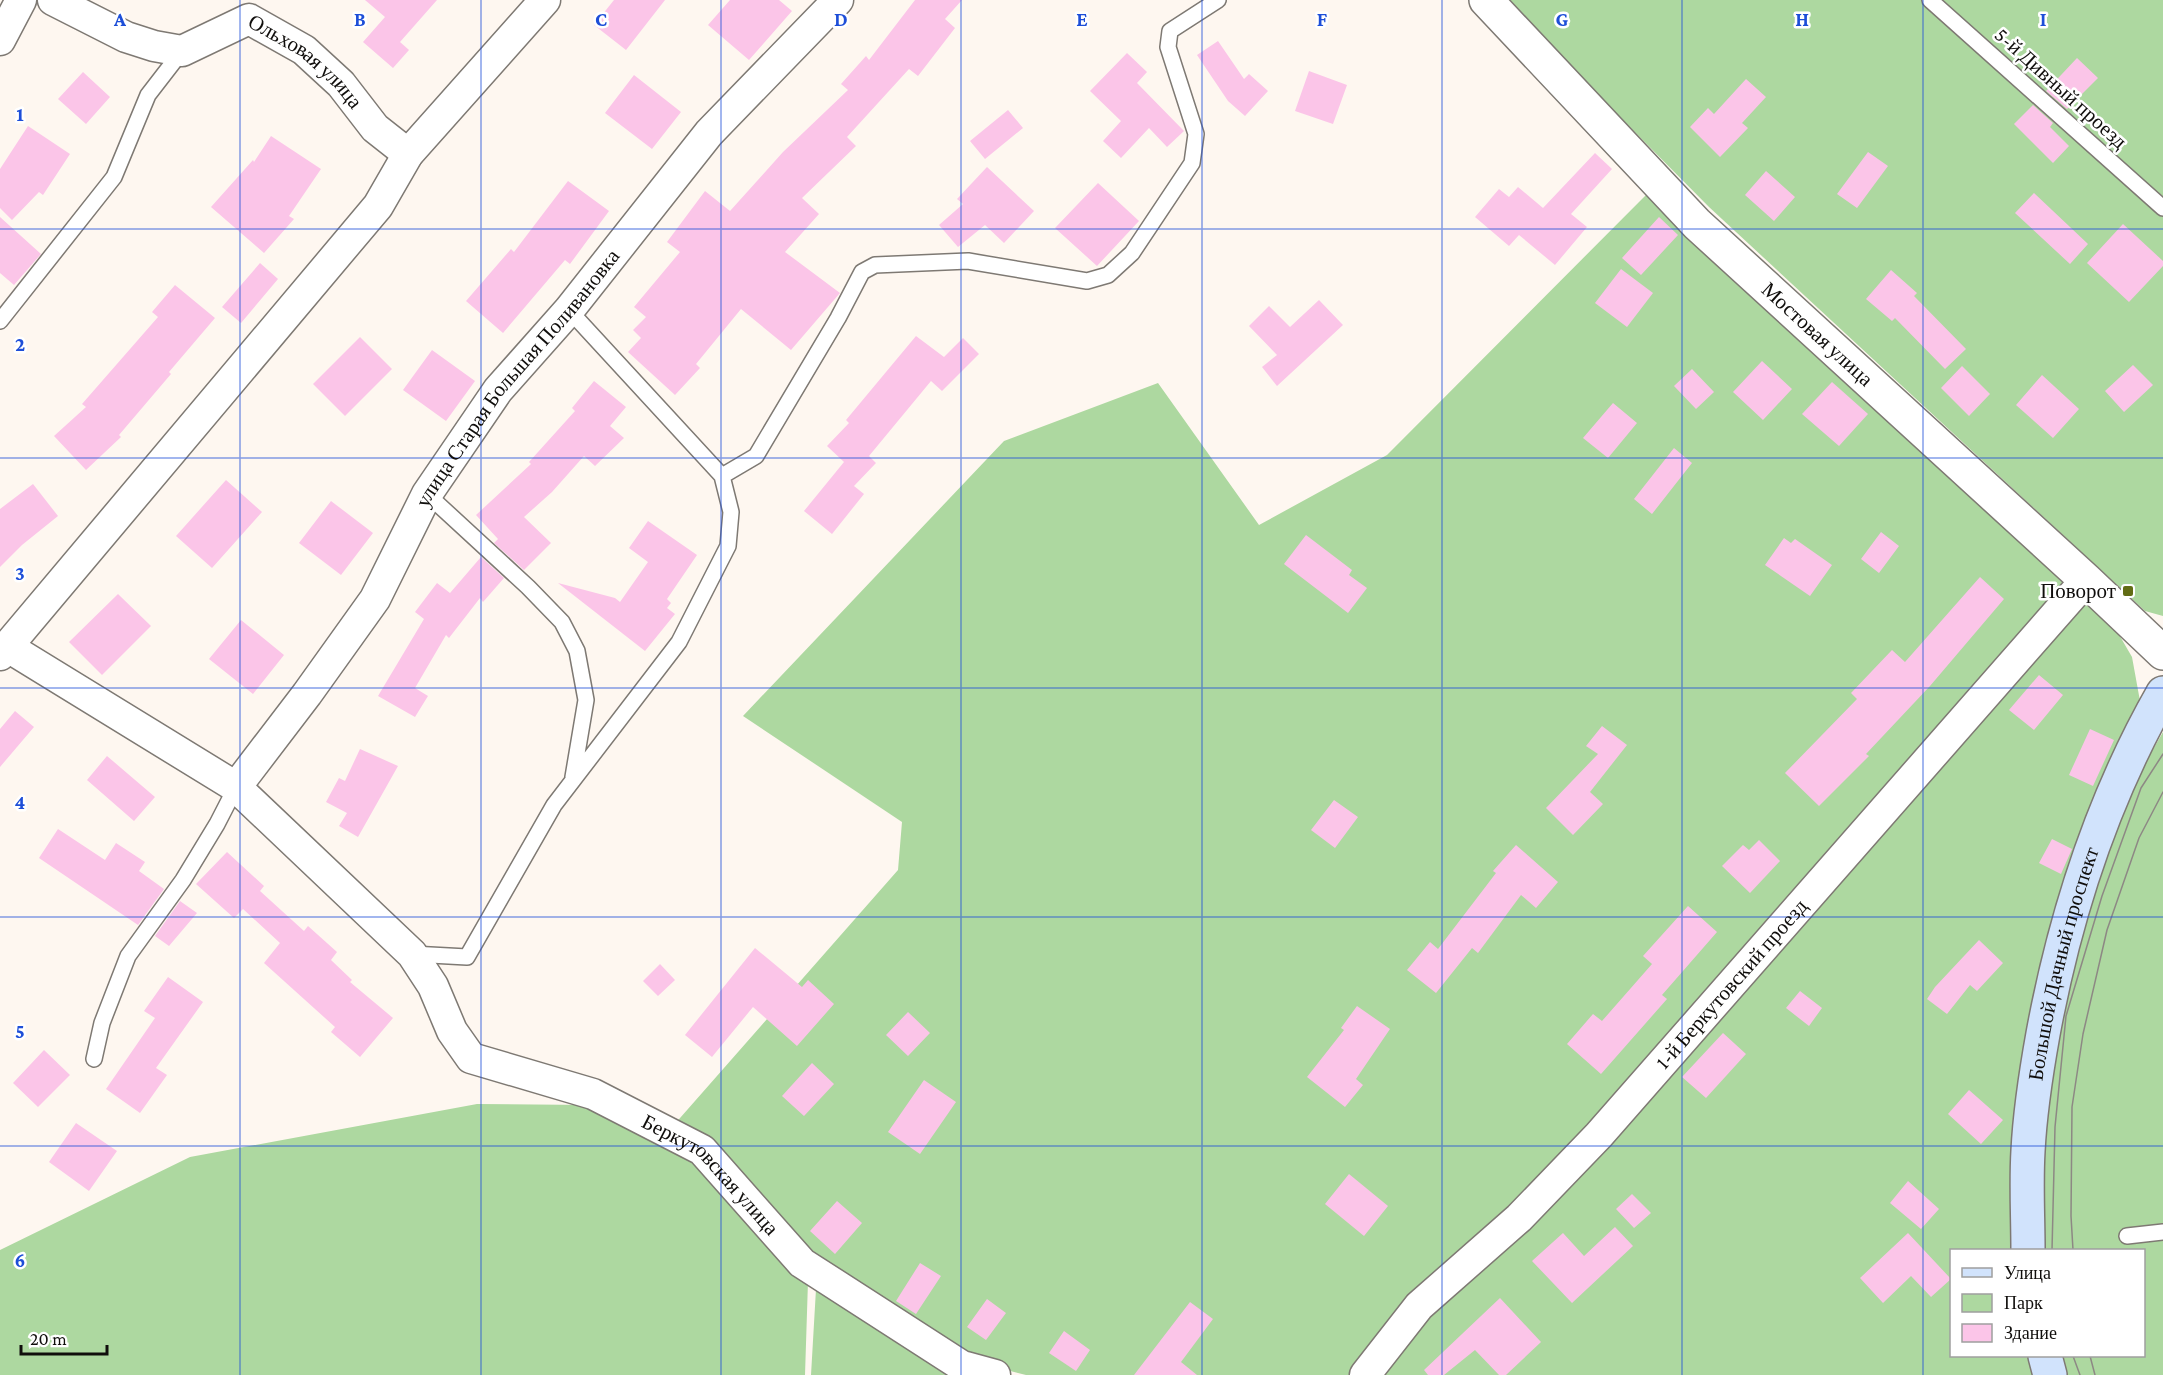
<svg xmlns="http://www.w3.org/2000/svg" width="2163" height="1375" viewBox="0 0 2163 1375" font-family="'Crimson Pro',serif">
	<style>
		.green { fill: #add8a0 }
		.building { fill: #fbc5e8 }
		.lines { fill: none; stroke-linecap: round; stroke-linejoin: round }
		.service-casing { stroke: #7e7973; stroke-width: 18 }
		.minor-casing { stroke: #7e7973; stroke-width: 33 }
		.tertiary-casing { stroke: #7e7973; stroke-width: 36 }
		.secondary-casing { stroke: #7e7973; stroke-width: 36 }
		.service { stroke: #fff; stroke-width: 15 }
		.minor { stroke: #fff; stroke-width: 30 }
		.tertiary { stroke: #fff; stroke-width: 33 }
		.secondary { stroke: #d1e3fc; stroke-width: 33 }
		.tram { stroke: #8d8884; stroke-width: 1.5 }
		.grid { fill: none; stroke: #1d4ed8; stroke-width: 1.5; stroke-opacity: 0.55 }
		.poi-dot { fill: #626c14; stroke: #fff; stroke-width: 2 }
		.labels { text-anchor: middle; dominant-baseline: central; stroke-width: 5; stroke-linejoin: round; paint-order: stroke }
		.street-label { font-size: 21px; fill: #100e0c; stroke: #fff }
		.poi-label { font-size: 21px; fill: #100e0c; stroke: #fff; text-anchor: end }
		.grid-label { font-size: 20px; text-anchor: middle; font-weight: bold; fill: #1d4ed8; stroke: #fff; stroke-width: 5; stroke-linejoin: round; paint-order: stroke }
	</style>
	<rect width="100%" height="100%" fill="#fef7f0"/>
	<path class="green" d="M1504,0h659v616l-18,-5 -436,-404z
		M1646,195l424,388 -466,534 -250,258h-328l-62,-16 -154,-99 -137,-134 225,-256 4,-48 -159,-106 261,-275 154,-58 101,142 128,-70z
		M2080,596l34,30 18,31 8,44 -71,169 -51,380h-66v106h82l3,19h-661z
		M2163,732v643h-101l-4,-19h86v-106h-102l3,-167 49,-197 42,-107z
		M477,1104l111,1 107,57 113,119 -3,94h-805v-125l190,-93z
		M816,1289l147,86h-152z"/>
	<path class="building" d="M365,0h72l-37,42 9,8 -16,18 -30,-26 22,-25z
		M614,0h51l-39,50 -32,-25z
		M730,0h49l13,11 -43,49 -41,-35z
		M915,0h47l-17,19 10,9 -37,48 -9,-7 -62,68 9,9 -54,52 17,16 -34,38 55,41 -49,57 -50,-41 -45,55 4,4 -25,27 -47,-43 13,-14 -8,-8 13,-13 -12,-10 46,-55 -13,-10 38,-51 25,20 53,-59 65,-62 -7,-6 25,-28 3,4z
		M1218,41l26,38 5,-5 19,17 -23,25 -17,-15 -31,-46z
		M1127,53l20,19 -10,11 47,48 -17,16 -18,-19 -28,30 -18,-17 18,-20 -31,-30z
		M2077,58l21,20 -31,31 -21,-18z
		M1309,71l38,14 -14,39 -38,-13z
		M83,72l27,25 -24,27 -28,-25z
		M634,75l47,37 -29,37 -47,-36z
		M1746,79l20,18 -24,26 6,5 -28,29 -30,-30 18,-19 6,6z
		M2033,105l20,18 -3,4 19,19 -16,17 -39,-39z
		M1008,110l15,18 -38,31 -15,-18z
		M28,126l42,28 -27,41 -4,-3 -27,28 -12,-12v-39z
		M271,136l50,33 -32,47 5,3 -30,34 -53,-46 42,-47 1,2z
		M1868,152l20,14 -31,42 -20,-14z
		M1595,153l17,16 -41,45 16,13 -32,38 -36,-30 -10,11 -34,-29 24,-28 10,8 9,-10 25,21z
		M987,167l47,44 -30,32 -19,-18 -27,22 -19,-22 24,-21 -6,-5z
		M1766,171l29,26 -21,24 -29,-26z
		M568,181l41,30 -39,53 -5,-4 -62,73 -37,-32 45,-52 3,3z
		M1098,183l41,38 -42,45 -42,-38z
		M2034,193l54,51 -18,20 -55,-51z
		M0,217l41,37 -27,31 -14,-12z
		M1659,217l19,18 -37,40 -19,-17z
		M2123,224l40,37v5l-34,36 -42,-39z
		M260,263l18,16 -37,44 -19,-16z
		M1621,269l32,24 -26,34 -32,-24z
		M1891,270l26,23 -3,3 52,53 -21,20 -50,-51 -3,3 -26,-22z
		M175,285l40,33 -46,54 2,2 -52,61 2,2 -35,33 -32,-34 32,-29 -4,-3 76,-87 -6,-5z
		M1319,300l24,25 -66,61 -15,-19 15,-12 -28,-29 20,-20 21,21z
		M916,336l28,21 19,-19 16,16 -37,37 -11,-10 -62,75 7,7 -22,23 10,8 -32,40 -28,-23 40,-49 -17,-16 22,-23 -3,-3z
		M360,337l32,32 -47,47 -32,-32z
		M432,350l43,31 -29,40 -43,-31z
		M1762,361l30,28 -29,31 -30,-28z
		M2133,365l20,20 -29,27 -19,-21z
		M1962,366l28,28 -21,22 -28,-28z
		M1692,369l22,23 -18,17 -22,-23z
		M2042,375l37,34 -26,29 -37,-33z
		M594,381l32,26 -16,19 14,12 -29,28 -11,-10 -32,36 -28,25 27,26 -27,27 -30,-27 4,-4 -22,-24 55,-51 -2,-2 46,-51 -3,-3z
		M1832,382l36,32 -29,32 -37,-32z
		M1613,403l24,20 -29,35 -25,-20z
		M1674,448l18,15 -40,51 -18,-15z
		M226,480l36,32 -50,56 -36,-32z
		M33,484l25,32 -36,29 -22,22v-58z
		M331,501l42,32 -32,42 -42,-32z
		M648,521l49,34 -30,44 4,4 -4,5 8,6 -30,37 -87,-68 57,15 5,4 28,-40 -19,-14z
		M1881,532l18,14 -20,27 -18,-14z
		M1306,535l46,35 -3,5 18,13 -19,25 -64,-49z
		M1784,538l7,5 4,-4 37,26 -22,31 -45,-31z
		M481,557l23,21 -21,24 -3,-4 -31,40 -3,-3 -31,53 13,8 -13,21 -37,-21 46,-77 -9,-7 22,-29 13,10z
		M1980,577l24,22 -74,87 -64,68 3,2 -50,50 -34,-33 72,-74 -6,-6 41,-43 13,12z
		M118,594l33,32 -49,49 -33,-33z
		M241,620l43,35 -31,39 -44,-35z
		M2039,675l24,20 -29,35 -25,-20z
		M15,711l19,16 -34,40v-38z
		M1602,726l25,19 -37,47 13,12 -30,31 -27,-27 52,-54 -12,-8z
		M2090,729l24,11 -21,46 -24,-11z
		M360,749l38,17 -40,71 -19,-11 8,-13 -21,-11 13,-24 6,3z
		M107,756l48,41 -21,24 -47,-41z
		M1334,800l24,17 -23,31 -24,-18z
		M58,829l47,31 11,-17 29,19 -6,9 25,18 -26,36 -99,-67z
		M2052,839l20,10 -11,25 -22,-11z
		M1759,840l21,21 -30,32 -28,-27 21,-21 6,5z
		M1516,845l42,37 -22,26 -15,-13 -43,58 -6,-5 -36,45 -29,-23 23,-28 8,7 58,-76 -3,-2z
		M227,852l37,34 -4,5 44,40 4,-5 29,26 -6,8 21,20 -2,2 43,36 -33,39 -29,-25 4,-5 -71,-64 16,-20 -37,-34 -9,9 -38,-34z
		M180,901l17,12 -28,33 -14,-10z
		M1688,906l29,26 -55,63 5,4 -66,75 -34,-30 26,-30 9,7 50,-57 -9,-8z
		M1979,940l24,23 -26,28 -7,-6 -23,29 -20,-15 8,-12z
		M755,948l47,39 6,-7 26,24 -37,42 -44,-39 -41,50 -27,-22z
		M660,964l15,16 -17,16 -15,-15z
		M168,977l35,25 -47,66 11,7 -27,38 -34,-24 49,-71 -11,-7z
		M1800,991l22,17 -13,18 -23,-18z
		M1357,1006l33,23 -34,50 7,6 -18,22 -38,-30 37,-47 -3,-2z
		M908,1012l22,21 -22,23 -22,-21z
		M1723,1033l23,21 -40,44 -24,-21z
		M44,1050l26,25 -32,32 -25,-24z
		M812,1063l22,21 -30,32 -22,-20z
		M924,1080l32,22 -36,52 -32,-22z
		M1969,1090l34,30 -22,24 -33,-30z
		M76,1123l41,28 -28,40 -40,-29z
		M1349,1174l39,32 -24,30 -39,-32z
		M1908,1181l31,28 -18,20 -31,-26z
		M1632,1194l19,19 -17,15 -18,-19z
		M837,1201l25,22 -27,31 -25,-23z
		M1615,1227l18,19 -61,57 -40,-42 31,-28 21,23z
		M1908,1233l43,46 -20,18 -20,-21 -28,27 -23,-25z
		M920,1263l21,13 -25,38 -20,-13z
		M1500,1298l41,44 -35,33h-7l-24,-25 -31,25h-16l-4,-5z
		M987,1299l19,14 -20,27 -19,-13z
		M1190,1302l23,17 -32,43 16,13h-63z
		M1064,1331l26,19 -14,21 -27,-18z"/>
	<g class="lines">
		<g class="service-casing">
			<path id="service" d="M1930,0l233,208
				M0,321l114,-144 34,-82 34,-44
				M722,476l34,-20 82,-138 24,-46 13,-7 93,-4 119,20 21,-6 24,-22 60,-90 4,-29 -28,-87 2,-16 48,-31
				M427,494l101,93 34,35 15,29 9,49 -13,77
				M412,954l55,3 87,-152 125,-163 49,-96 3,-34 -9,-36 -153,-166
				M94,1059l8,-36 26,-67 55,-76 34,-56 19,-37
				M2127,1236l36,-4"/>
		</g>
		<g class="minor-casing">
			<g id="minor">
				<path id="s1" d="M53,0l73,37 28,9 28,5 67,-32 55,31 37,34 34,44 33,26"/>
				<path d="M0,40l21,-40"/>
				<path id="s2" d="M8,647l228,140 176,167 21,32 19,45 19,27 122,36 109,56 100,113 160,103 33,9"/>
				<path d="M0,655l378,-449 30,-52 137,-154"/>
				<path id="s3" d="M236,787l71,-93 68,-95 52,-105 71,-104 71,-80 140,-177 129,-133"/>
				<path id="s4" d="M1365,1375l54,-69 100,-88 80,-83 487,-555"/>
			</g>
		</g>
		<g class="tertiary-casing">
			<g id="tertiary">
				<path id="s5" d="M1486,0l211,224 389,356 77,73"/>
			</g>
		</g>
		<g class="secondary-casing">
			<g id="secondary">
				<path id="s6" d="M2028,1250c0,-33 -2,-66 0,-99 2,-40 8,-78 15,-117 22,-119 60,-236 120,-341"/>
				<path d="M2045,1356l5,19"/>
			</g>
		</g>
		<use href="#service" class="service"/>
		<use href="#minor" class="minor"/>
		<use href="#tertiary" class="tertiary"/>
		<use href="#secondary" class="secondary"/>
		<path class="tram" d="M2052,1250l3,-123 11,-111 36,-120 39,-108 22,-34
			M2073,1250l-2,-34 1,-109 11,-73 24,-104 32,-92 24,-46
			M2073,1356l7,19
			M2090,1356l5,19"/>
	</g>
	<path class="grid" d="M240,0v1375M481,0v1375M721,0v1375M961,0v1375M1202,0v1375M1442,0v1375M1682,0v1375M1923,0v1375M0,229h2163M0,458h2163M0,688h2163M0,917h2163M0,1146h2163"/>
	<rect class="poi-dot" x="2122" y="585" width="12" height="12" rx="3"/>
	<g class="labels">
		<g class="street-label">
			<text stroke="none"><textPath href="#s1" startOffset="285">Ольховая улица</textPath></text>
			<text transform="translate(2061 88) rotate(42)">5-й Дивный проезд</text>
			<text stroke="none"><textPath href="#s5" startOffset="471">Мостовая улица</textPath></text>
			<text stroke="none"><textPath href="#s3" startOffset="498">улица Старая Большая Поливановка</textPath></text>
			<text stroke="none"><textPath href="#s6" startOffset="290">Большой Дачный проспект</textPath></text>
			<text stroke="none"><textPath href="#s4" startOffset="537">1-й Беркутовский проезд</textPath></text>
			<text stroke="none"><textPath href="#s2" startOffset="902">Беркутовская улица</textPath></text>
		</g>
		<g class="poi-label">
			<text x="2116" y="591">Поворот</text>
		</g>
	</g>
	<g class="grid-label">
		<text x="120" y="26">A</text>
		<text x="360" y="26">B</text>
		<text x="601" y="26">C</text>
		<text x="841" y="26">D</text>
		<text x="1082" y="26">E</text>
		<text x="1322" y="26">F</text>
		<text x="1562" y="26">G</text>
		<text x="1802" y="26">H</text>
		<text x="2043" y="26">I</text>
		<text x="20" y="121">1</text>
		<text x="20" y="351">2</text>
		<text x="20" y="580">3</text>
		<text x="20" y="809">4</text>
		<text x="20" y="1038">5</text>
		<text x="20" y="1267">6</text>
	</g>
	<rect x="1950" y="1249" width="195" height="108" fill="#ffffff" stroke="#9f9f9e" stroke-width="1.5"/>
	<rect x="1962" y="1268" width="30" height="9" fill="#d1e3fc" stroke="#9f9f9e" stroke-width="1.5"/>
	<text x="2004" y="1279" font-size="18" fill="#100e0c">Улица</text>
	<rect x="1962" y="1294" width="30" height="18" fill="#add8a0" stroke="#9f9f9e" stroke-width="1.5"/>
	<text x="2004" y="1309" font-size="18" fill="#100e0c">Парк</text>
	<rect x="1962" y="1324" width="30" height="18" fill="#fbc5e8" stroke="#9f9f9e" stroke-width="1.5"/>
	<text x="2004" y="1339" font-size="18" fill="#100e0c">Здание</text>
	<path d="M21 1345v9h86v-9" fill="none" stroke="#100e0c" stroke-width="3"/>
	<text x="30" y="1345" font-size="18" fill="#100e0c" stroke="#ffffff" stroke-width="4.5" paint-order="stroke">20 m</text>
</svg>
